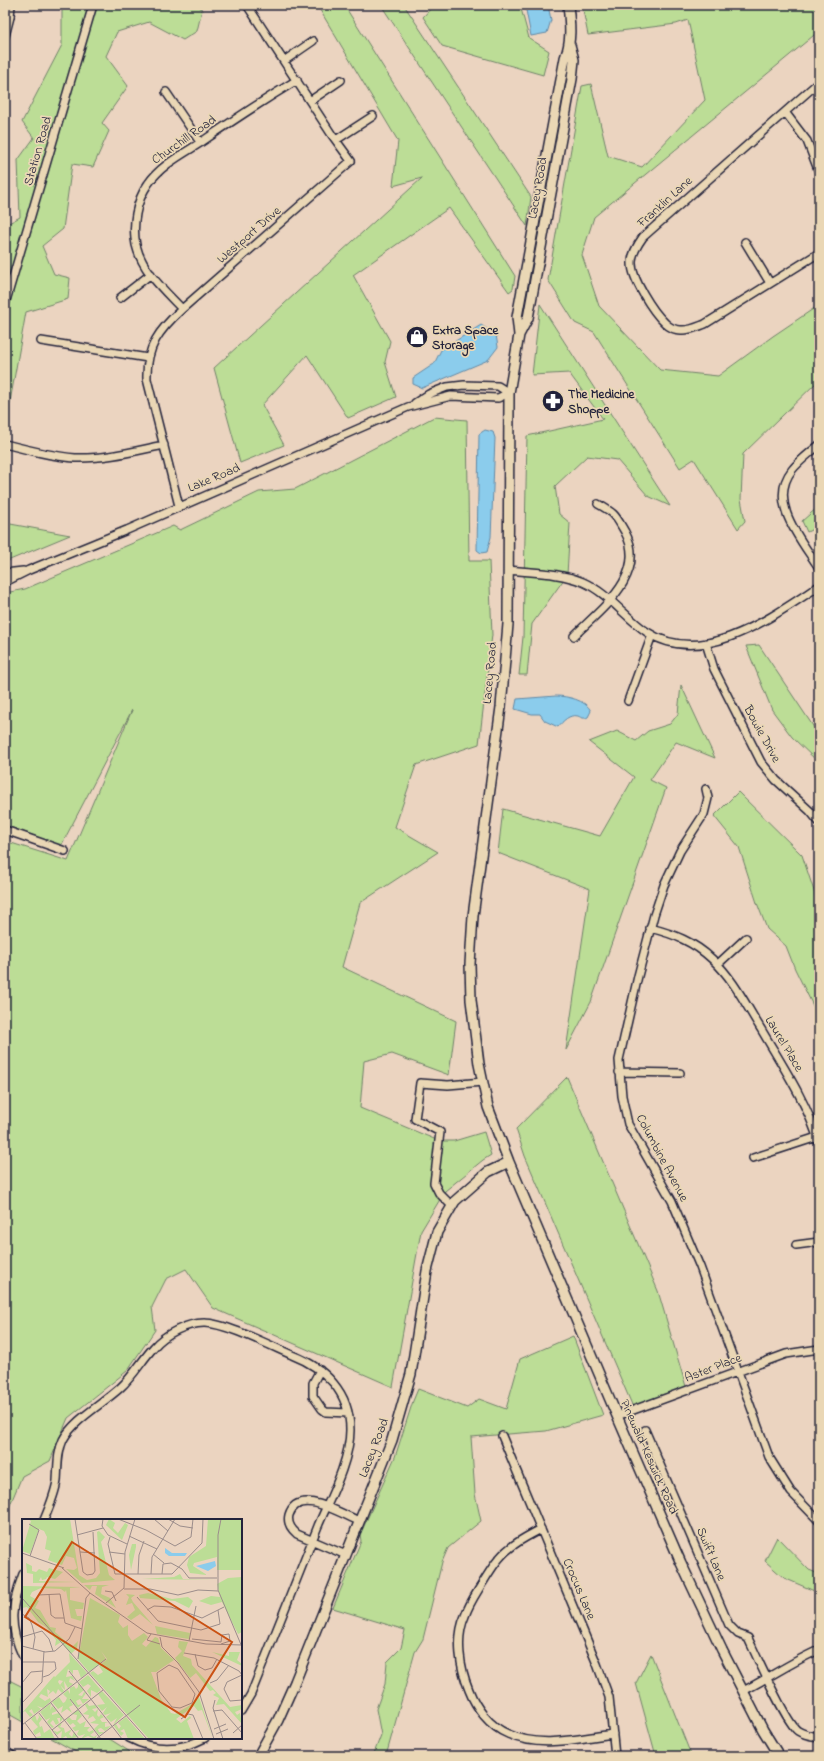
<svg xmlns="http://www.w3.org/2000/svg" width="824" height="1761" viewBox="0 0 824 1761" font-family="'Indie Flower',sans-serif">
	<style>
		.green { fill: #bcdd96; stroke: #6f8068 }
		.water { fill: #8bccec; stroke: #6188a5 }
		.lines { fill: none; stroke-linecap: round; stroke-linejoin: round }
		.minor-casing { stroke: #22223b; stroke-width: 10 }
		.major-casing { stroke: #22223b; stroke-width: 12 }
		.minor { stroke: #ead7b5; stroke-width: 7 }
		.major { stroke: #ead7b5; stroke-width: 9 }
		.labels { text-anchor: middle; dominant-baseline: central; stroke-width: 3.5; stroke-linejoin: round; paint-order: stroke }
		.street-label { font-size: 13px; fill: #22223b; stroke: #ead7b5 }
		.poi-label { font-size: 13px; font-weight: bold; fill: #22223b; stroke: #ead7b5; text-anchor: start }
		.inset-road { fill: none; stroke: #9b8d8b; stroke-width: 1 }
		.view { fill: #ca5113; fill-opacity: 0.15; stroke: #ca5113; stroke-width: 2 }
		.inset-edge { fill: none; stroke: #22223b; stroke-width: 2 }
	</style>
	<rect width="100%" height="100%" fill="#ebd4c0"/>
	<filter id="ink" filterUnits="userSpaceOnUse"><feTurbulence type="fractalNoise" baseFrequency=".025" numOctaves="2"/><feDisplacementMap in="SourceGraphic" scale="8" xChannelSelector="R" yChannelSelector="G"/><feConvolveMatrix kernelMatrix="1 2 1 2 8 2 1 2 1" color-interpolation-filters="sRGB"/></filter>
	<g filter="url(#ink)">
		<path class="green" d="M62,5h137l3,5 -5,21 -14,9 -34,-18 -32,10 -11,24 22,30 -26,37 7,8 -16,36 -21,-3 -9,65 -21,17 12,28 16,4 -2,21 -42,13 -21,118v-205l15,-8 -2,-57 16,-22 -12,-16 40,-77z
			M317,5h27l171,271 -2,13 -4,3 -60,-84 -96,67 37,66 -5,21 11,35 -48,21 -41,-63 -45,50 22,40 -44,18 -26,-95 208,-190 -29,8 5,-45z
			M381,5h23l127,192 -4,29z
			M434,5h86l9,33 20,13 -6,24 -101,-29 -19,-29z
			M582,5h237v26l-225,186 -12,38 17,51 61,64 58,6 55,-40 46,-31v75l-76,74 -2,45 4,22 -7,8 -44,-70 -14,9 -86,-136 -19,-9 -27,-43 34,-194 9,-2 17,72 34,11 63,-67 -17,-80 -12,4 -88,11z
			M540,304l130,202 -22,-10 -31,-36 -30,-4 -32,30 4,28 11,9 -3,52 -35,49 -5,51h-8l4,-38 4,-201 76,-17 -34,-46 -37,2z
			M434,417l33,3 2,141h20l3,74 -13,109 -63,21 -21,62 43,25 -78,51 -18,64 114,54 -7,54 -57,-21 -28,7 -4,47 79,33h15l30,-9 7,23 -8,5 -38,31 -24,40 -28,156 -180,-79 -27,-39 -20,10 -14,28 3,23 -28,41 -59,47 -18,43 -28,15 -17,41v-676l63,20 64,-151 -71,136 -56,-21v-232l20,-4 148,-63 7,4 79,-38 36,-3z
			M819,502v24l-12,6 -5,-11 16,-14z
			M5,523l65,12 -65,27z
			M759,645l60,90v28l-27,-26 -20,-27 -26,-64z
			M681,685l34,73 -39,-16 -26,38 16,8 -75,214 -25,48 24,-161 -92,-36 5,-44 97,27 34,-59 -45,-35 28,-11 19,10 12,-10 22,-7 8,-10z
			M738,792l64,63 12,36 5,25v102l-24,-49 -9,-23 -19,-17 -10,-26 -18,-56 -25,-31z
			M567,1077l91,214 29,99 -54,17 -108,-251 -9,-27z
			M573,1336l30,79 -57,16 -75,6 4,57 6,27 -33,27 -6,14 -19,77 -8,13 -29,104h-13l8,-21 -5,-26 9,-25 2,-22 14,-14 4,-18 -72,-22 28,-67 -1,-6 35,-78 18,-56 5,-12 49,19 12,-9 27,10 14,-50z
			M777,1537l32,33 10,4v19l-35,-15 -19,-17z
			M651,1654l40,101v1h-35l-20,-73z
			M5,1678l18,9v35l-18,-10z
			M51,1738h57l27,17 20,1h-72z"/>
		<path class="water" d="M525,5h23l3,15 -4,13 -16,3z
			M481,325l15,10 2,12 -10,13 -66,28 -9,-4v-6l21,-14 7,-14z
			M485,430l8,2 2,6 -4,99 -4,15 -6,1 -4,-3 2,-116z
			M556,696c11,0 30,4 35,15l-3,6c-4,2 -6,1 -10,-1 -9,-2 -15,5 -20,11l-13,-6 -5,-7h-8l-17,-5 2,-10z"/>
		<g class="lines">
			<g class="minor-casing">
				<path id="minor" d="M5,36l5,-19 1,-12
					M284,61l29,-20
					M819,82l-176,155c-5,7 -11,16 -11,25 -1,16 21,50 33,61 4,4 10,7 16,7 8,1 16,-3 24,-6l114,-71
					M166,92l34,50
					M310,101l31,-21
					M785,112l22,29 12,31
					M336,140l37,-24
					M745,242l25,41
					M120,298l31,-24
					M5,304l88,-299
					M182,309c-17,-18 -40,-38 -46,-64 -4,-19 0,-44 12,-61 12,-18 33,-29 52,-41 32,-22 64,-43 97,-63
					M41,341l107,17
					M415,403l14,-9 18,-7 17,-2 34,1 11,7
					M5,444c23,6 46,12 70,14 30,1 60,-7 89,-13
					M819,445c-9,8 -20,16 -27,25 -25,32 10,71 27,98
					M179,506l-32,-127c-1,-32 12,-49 35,-70l169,-148 -19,-26 -85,-130
					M508,570c25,3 51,2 75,12 25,11 42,35 64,50 56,37 126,-16 172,-46
					M5,573l18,-2
					M5,582l24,-12 98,-40 281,-123 43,-11 47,2 11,-5
					M574,636c28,-28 74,-61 51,-104 -10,-17 -9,-18 -27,-28
					M706,643l8,26 47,93 15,18 34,31 9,11
					M628,701l24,-66
					M706,789l2,9 -4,16 -24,37 -16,34 -10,30 -16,61 -19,84 3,36 6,28 44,77 28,66 69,190 22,35 28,29
					M5,830l60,21
					M650,928c24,6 44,14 62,31 21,19 34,46 49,70 21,36 46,73 58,114
					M718,964l28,-26
					M619,1072l61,1
					M753,1158l64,-21
					M452,1206l-13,-13 -5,-10 6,-51 -25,-13 5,-36 28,2 35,-3
					M796,1245l23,-3
					M320,1370l-7,13v13l9,13 4,3 22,1
					M617,1416l169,-62 33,-5
					M645,1430l84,195 9,9 10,4c8,17 38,85 50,93 6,4 14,5 21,6
					M502,1436l95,228 12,33 6,59
					M44,1520c5,-12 11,-26 13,-39 1,-14 0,-28 6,-41 11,-21 40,-36 58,-53 13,-12 21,-27 33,-40 11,-13 33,-24 50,-24 22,0 67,23 88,32 33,13 58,37 58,75 0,31 -20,68 -32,96 -22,56 -45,112 -67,168l-10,17
					M541,1529c-11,6 -22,11 -31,19 -12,9 -20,23 -28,36 -6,10 -13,20 -17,32 -10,22 -5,52 4,74 7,18 20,36 39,44 33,15 71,4 105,0
					M346,1555l-49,-21c-6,-5 -10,-11 -8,-19 9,-29 52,-1 70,6
					M23,1574c-12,32 -15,51 0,83
					M743,1691c26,-13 50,-30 76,-41
					M129,1738c25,13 51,13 76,0
					M5,1751l8,5"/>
			</g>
			<g class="major-casing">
				<path id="major" d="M568,5c2,19 4,35 -3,53l-48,259 2,18 -10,58 -1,231 -7,83 -28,209 -3,48 1,36 8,64 9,43 21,55 105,247 67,154 41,87 41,80 16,26
					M519,335l9,-17 44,-239 2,-19 -4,-15
					M258,1756l20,-36 17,-38 97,-242 19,-66 16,-103 10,-39 18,-31 33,-29 21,-10"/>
			</g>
			<use href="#minor" class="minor"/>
			<use href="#major" class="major"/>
		</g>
	</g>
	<defs>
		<g id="shop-disc" transform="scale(1.15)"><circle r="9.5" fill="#22223b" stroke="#ead7b5"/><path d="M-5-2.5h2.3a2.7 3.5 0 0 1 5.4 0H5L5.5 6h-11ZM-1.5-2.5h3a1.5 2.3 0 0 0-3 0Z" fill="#fff"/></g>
		<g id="pharmacy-disc" transform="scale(1.15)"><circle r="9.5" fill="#22223b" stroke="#ead7b5"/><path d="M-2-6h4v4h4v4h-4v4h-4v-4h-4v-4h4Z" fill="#fff"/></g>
	</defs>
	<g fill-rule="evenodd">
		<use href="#shop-disc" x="417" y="337"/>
		<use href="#pharmacy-disc" x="553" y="401"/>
	</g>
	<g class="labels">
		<g class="street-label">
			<text transform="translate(184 140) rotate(-35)">Churchill Road</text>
			<text transform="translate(38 151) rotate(-74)">Station Road</text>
			<text transform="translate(538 188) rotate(-80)">Lacey Road</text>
			<text transform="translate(665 202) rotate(-42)">Franklin Lane</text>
			<text transform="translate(249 235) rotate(-41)">Westport Drive</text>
			<text transform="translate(214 478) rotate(-23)">Lake Road</text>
			<text transform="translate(490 673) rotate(-85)">Lacey Road</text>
			<text transform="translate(762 734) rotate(61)">Bowie Drive</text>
			<text transform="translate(784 1044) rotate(59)">Laurel Place</text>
			<text transform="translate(662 1158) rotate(62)">Columbine Avenue</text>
			<text transform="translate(713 1368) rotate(-21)">Aster Place</text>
			<text transform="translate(374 1448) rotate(-69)">Lacey Road</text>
			<text transform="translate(649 1457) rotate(66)">Pinewald-Keswick Road</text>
			<text transform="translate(711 1554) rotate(67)">Swift Lane</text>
			<text transform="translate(579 1589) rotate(67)">Crocus Lane</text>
		</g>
		<g class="poi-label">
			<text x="432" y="330">Extra Space<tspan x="432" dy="15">Storage</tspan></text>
			<text x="568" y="394">The Medicine<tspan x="568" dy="15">Shoppe</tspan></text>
		</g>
	</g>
	<g transform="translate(22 1519)">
		<rect width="220" height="220" fill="#ebd4c0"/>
		<path d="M6,0h42l9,56 8,5 9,-2 4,-5 -3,-41 2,-1 6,6 -4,5 8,33 6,5 -33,3 -16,-14 8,1 3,-2 -3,-10 -8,-2 -4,9 -14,-5 3,-9 -6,-2 2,-12 -3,-6 -5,-2 -9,25 -8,-3 9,-30zM87,0l6,4 -2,5 5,5 7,-10 3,2 -6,15 -16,-15zM186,0h34v113l-4,2 -16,-32 -11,3 -12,-4 12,-5 9,1 -3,-13 11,-6 14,-1v-7h-25v-13l-23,6 -1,3 14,9 -17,-2 -3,-8 2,-8 17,-11zM110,25h4v3l-5,23 -2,-15zM4,44l6,3v5l4,1 3,-3 8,3 2,-4 14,4 -8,7 -8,-2 -1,2 -4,1 -1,-3 -2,4 37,1 -43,1v-9l-6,-1zM158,55l3,5 32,1 -73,-1 32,-2zM62,66h25l-7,2 -1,7 9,4 6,10 -21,-14 2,-8h-5l-2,4zM0,67l59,1 -11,1v12l14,3 -1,6h-8l2,7h5l-1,5 -10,-3 -5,-28 -1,2 -4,-3 -20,-1 -9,4 -2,4 9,5 -4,7 5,2 10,17 6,1 -1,4 17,15 6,-6 -1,7 -6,6 -10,-12 -6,4 1,-6 -10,-13 -8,-5 -11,-15 -5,1zM126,74l24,6 16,-2 5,4 -4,7 -14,-7 -35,-3 -1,-3zM104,75l9,1 -4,3 2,4 20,23 -13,-11 -9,6 -4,-3 8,-7 -3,-7 -6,2 3,-8zM68,79l30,17 -2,7 5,6 5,-3v10l4,6 12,-8 4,4 -6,7 4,3 9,-10 3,1 3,10 13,12 -18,12h-5l10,27 10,14 4,1 17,-10 7,-7 14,42 -11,-29 -4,1 -4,-5 -18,13 5,4 9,-7 1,2 -4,3 7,18h-45l-59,-66 3,-2 5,4 5,-3 -4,-6 8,-7 -6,-8 5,8 -17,13 -11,-13zM133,107l35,7 -1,6 -32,-5zM157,122l9,1 -5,14 8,3 1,6 38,42 12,-2v4l-7,3 2,3 3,-2 2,11 -18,-20 -8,1 3,-7 -6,-3 3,-2 -3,-3 -3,1 -14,-18 -6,5 -15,-20 7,-7 -4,-4zM190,133l17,4v-4h11l-3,8 5,4v2zM47,134l18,20 -6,5 -3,-8h-5v4l-5,-5 -2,8 6,-1 3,5 -5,-3 -1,4 4,2 -5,4 -4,-7 1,9 -5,-5 3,-4 -4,-1 -1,2 6,9 -2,2 -4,-4 -2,5 -3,-3 -5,4 2,-4 -3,-2 1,8 -7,-3 -2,3 6,4 5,-3 1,3 -8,7 -6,-2 4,3 -7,5 -4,-9 2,4 -3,2 4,4 -3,2 -5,-6 -3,2 32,-37 1,1 15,-15zM66,156l13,15 -4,3 -6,-3v7l-4,-6 4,-5 -3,-2 -5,3 -4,-5zM56,164l6,7 -6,5 4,1 2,-4 2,1 -4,6h7l-6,5 -3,-5 -4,2 2,4 4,-1 -4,4 -9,-10 4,7 -4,2 3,6 -5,-4 -6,4 2,-7 -5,3 -6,-7 7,-5 4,6 2,-1 2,-4 -4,-4 5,-4 2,4v-6l4,-2 2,3 2,-2zM80,172l22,24 -11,10 4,-7 -6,4 -5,-5 5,-4 -6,2 -2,-2 4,-6 -5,4 -5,-6 8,-1 -7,-10zM29,184l-1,7 2,-4 5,5 -5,2v2l7,-2 4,6 -3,3v-4h-3l2,5 -3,2 -3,-5 -3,3 4,4 -2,1 -5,-6 3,-4 -4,2 -6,-8zM65,184l2,3 6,-1 2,3 -5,1 3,3 3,-3 -1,6 2,2 2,-3 3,3 -4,2 2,3h6l-3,1v4l6,-1 -6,5 -4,-3 -3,1 1,3h5l-5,3 -5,-6 5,-5 -9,-1 6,-3 -3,-4 -5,3 1,-4 -6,-1 5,-4 -3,-5zM56,191l4,6 -5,5 3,3 6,-3 -2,6h6l-3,3 2,2 4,-2 1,2 -4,3 4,2 3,-2 -2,4 -7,-3 -7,3 4,-5 -6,2 -2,-2 2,-4 -4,1 -3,-3 4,-2 -3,-3 -3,2 -4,-5 3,-3 3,3h4l1,-5 -5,-1zM16,195l4,5 -3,4 1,4 2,-1 2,7 6,-4 5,10h-17l-2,-2 5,-1 -1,-4 -5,3 -2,-4 5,-4 -7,-8 4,-4 2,6 2,-4zM104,198l19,22h-17l-4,-10 -4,2 4,2 -3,3 -7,-10 2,-2 3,5 2,-3 -3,-3zM40,204l-2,4 4,1 1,5 7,-4 -3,5 3,3 2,-5 4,5 -10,2 -2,-3 -5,3 1,-8 -5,4 -4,-5 4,2 4,-2 -4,-4z" fill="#bcdd96"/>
		<path d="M143,29l7,5h15l-2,3h-16l-4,-3zM193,42l1,5 -8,5 -12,-5z" fill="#8bccec"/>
		<path class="inset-road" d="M53,0l8,53 4,3 6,-1 2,-3 -2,-39M81,0l-1,7 6,9 19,9M96,0l28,11 29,16 16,-9 2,-18M132,0l14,12M146,0l12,7 13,2M199,0l-3,16v55l24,57M7,5l10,6 -9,26M55,16l26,-7M107,17l28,13M88,18l-2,7 7,30h57l30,-31 1,-24M58,33l15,1M87,33l16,2M0,34l42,15M131,35l11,9M40,49l28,25 57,40 59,11 36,1M116,55l1,-19 5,-14M129,55l1,-17 23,-38M140,55l1,-10 8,-1 11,6 7,9h28M102,70h26l28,6 20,-5 20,1M83,72l7,1 4,9M27,75l2,21 4,3h9M16,76l22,-1 5,29 17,6M115,78l21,24 43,9 19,-6 -2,-14M0,79l125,141M84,84l18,-15 1,-36 10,-33M125,91l7,-4 17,1 31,11 22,-11M0,95l7,4 3,7 3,12 -2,12M129,115l-4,6 13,4M0,118l20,-6 7,8 4,12M138,118l2,10 16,16 21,29 15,47M170,120l29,3 1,-7 7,-1 1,7 -9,3M167,122l7,-35M0,127l23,6 10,-1 14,-12 6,-12M162,134l30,5 25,13 3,4 -15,7 -3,7 6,12 12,-1M173,135l3,12 7,4 7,-2 5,-9M56,140l8,-61 4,-5M0,143h33l1,7 -7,6 -6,2M147,146l9,4 17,25 -3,9 -12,5 -8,-1 -13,-16 -2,-18zM47,152l53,68M0,164l9,-11 12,-1M188,164l7,-3 12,-15M48,180l31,40M193,181l-2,8 10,31M0,184l20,-21 2,-31M29,184l28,36M191,192l9,-1 20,23M17,194l20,26M159,200l7,-5 5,1 10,24M3,204l12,16M0,206l84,-66M192,210l12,-5M30,211l51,-40M211,214l9,-8M194,215l12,-5M74,220l44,-34"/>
		<path class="view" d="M50,23l160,100 -47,75 -160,-100z"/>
		<rect width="220" height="220" class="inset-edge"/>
	</g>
	<rect width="824" height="1761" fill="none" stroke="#ead7b5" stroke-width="20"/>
	<rect x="10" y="10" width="804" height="1741" fill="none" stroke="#22223b" stroke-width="1.5" filter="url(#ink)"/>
</svg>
